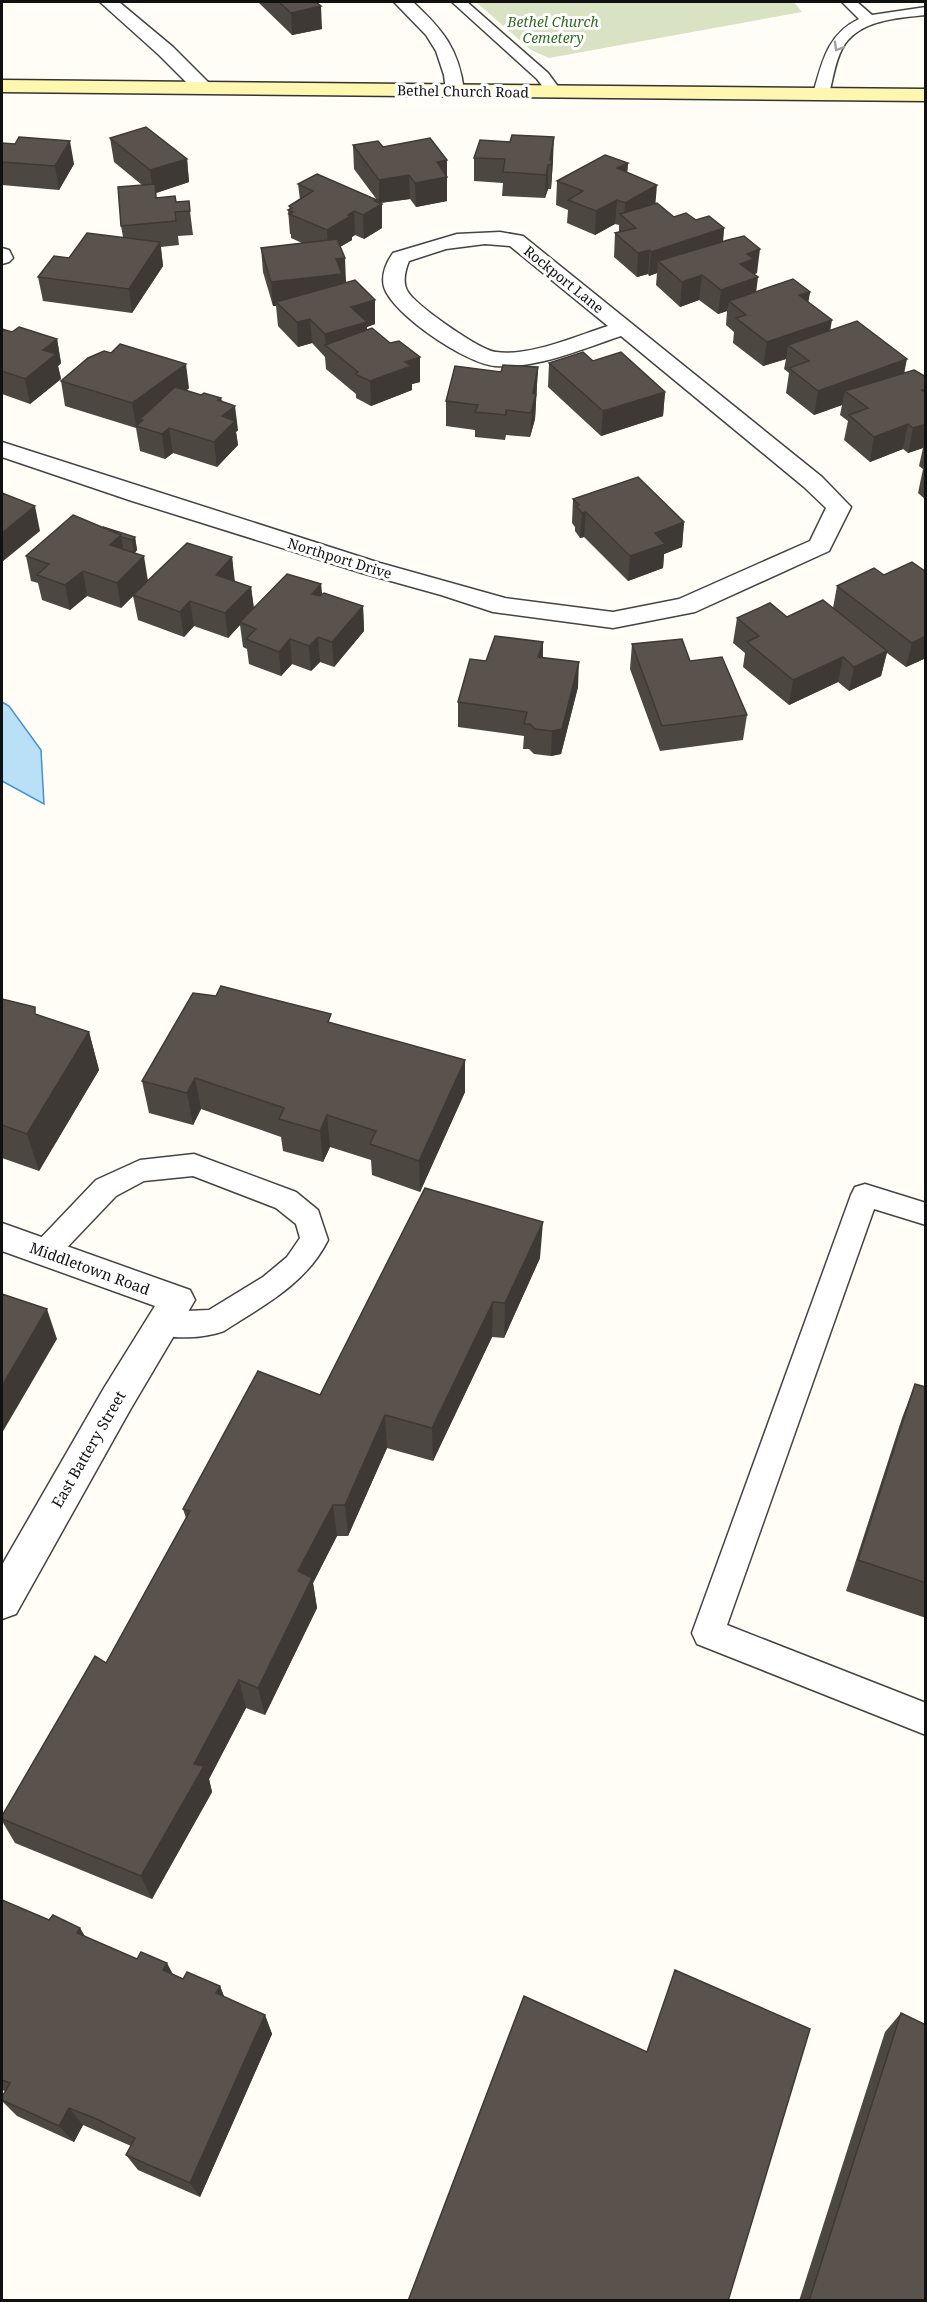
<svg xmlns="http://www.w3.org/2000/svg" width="927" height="2302" viewBox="0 0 927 2302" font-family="'Noto Serif',serif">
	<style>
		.cemetery { fill: #d9e3c4 }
		.water { fill: #b9e0f7; stroke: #3f96cf; stroke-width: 1.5 }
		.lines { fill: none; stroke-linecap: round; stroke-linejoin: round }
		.lane-casing { stroke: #444; stroke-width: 3 }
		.street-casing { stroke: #444; stroke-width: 3 }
		.secondary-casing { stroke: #333; stroke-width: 3 }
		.lane { fill: #fff; fill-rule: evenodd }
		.street { fill: #fff; fill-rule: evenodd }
		.secondary { fill: #fff6b0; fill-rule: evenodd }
		.wall { fill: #4d4742 }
		.shaded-wall { fill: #3f3936 }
		.building { fill: #5a524d; stroke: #3f3936; stroke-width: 1.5 }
		.oneway { stroke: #a0a0a0 }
		.labels { text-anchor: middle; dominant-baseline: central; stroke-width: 6; stroke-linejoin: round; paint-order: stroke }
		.far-park-label { font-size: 14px; font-style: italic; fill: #2f6b1f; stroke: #fff }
		.far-street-label { font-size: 14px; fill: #111; stroke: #fff }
		.street-label { font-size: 15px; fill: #111; stroke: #fff }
	</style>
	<rect width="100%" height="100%" fill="#fffdf5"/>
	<path class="cemetery" d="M476,2h318l8,10 -253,46 -18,-8z"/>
	<path class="water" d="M2,702l7,4 32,44 3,54 -42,-23z"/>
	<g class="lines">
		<g class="lane-casing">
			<path id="lane" d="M452,2h15l81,71 14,19 -3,3h-10l-12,-16z
				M842,2h15l15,13 54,-8v8c-29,3 -69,5 -84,34 -7,13 -9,30 -13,45l-8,5 -8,-5c9,-31 14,-60 46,-75z
				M194,1154l102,38 22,18 10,30c-22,44 -64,65 -104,91 -19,7 -52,9 -71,2l-4,-9 4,-9 10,-3 46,-2 54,-33 24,-20 13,-19 -4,-14 -20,-16 -83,-32 -49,5 -28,15 -60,63 -10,4 -10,-4 -4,-8 4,-8 60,-63 44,-20z
				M865,1184l61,19v22l-52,-16 -147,416 199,78v32l-229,-91 -5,-11 159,-438 4,-8z"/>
		</g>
		<g class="street-casing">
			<path id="street" d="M100,2h19l54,45 37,37 2,4 -2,4h-14l-37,-37z
				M394,2h19c30,28 46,47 51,89l-2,4h-14l-2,-4 -2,-16 -8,-24 -10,-16z
				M500,232l23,4 299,241 29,30 -22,44 -134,61 -82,16 -120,-16 -52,-17 -79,-22 -230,-72 -130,-44v-15l378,121 125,35 108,14 66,-13 131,-58 16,-33 -22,-21 -183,-151c-39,13 -84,33 -126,30 -28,-2 -102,-51 -111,-79 -3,-12 2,-24 9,-34l64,-19zM485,244l25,2 98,80c-32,10 -79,31 -112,26 -17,-2 -79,-46 -88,-60 -6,-9 -3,-21 1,-31l37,-12z
				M2,248l7,2 4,8 -4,4 -7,2z
				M2,1223l188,67 5,10 -65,110 -114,204 -14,5v-54l102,-177 51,-82 -153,-55z"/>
		</g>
		<g class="secondary-casing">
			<path id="secondary" d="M2,80l924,9v12l-924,-9z"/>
		</g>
		<use href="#lane" class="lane"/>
		<use href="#street" class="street"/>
		<use href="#secondary" class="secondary"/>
	</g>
	<path class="wall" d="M258,2h58l6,27 -30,6z
		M110,138l77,21 2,23 -33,11v4l20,5 14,9 3,24 -15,1 1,9 -18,2 2,19 -31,47 -89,-12 -5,-24 85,-40 -2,-11 21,-41 -28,-23z
		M2,143l72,21 -15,26 -57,-5z
		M353,145l30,2 64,13v41l-31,6 -6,-8 -30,4 2,25 -18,11 -9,-4 -3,2v3l-12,7 6,35 -4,1 1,1 32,16v24l-8,3v3l53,52 -8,2v6l-41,16 -15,-8v-4l-30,-25 -1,-12 -13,-14 -14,4 -20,-21 -2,-20h-3l-10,-34 -2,-24 41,-5 -11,-5v-4h-1l-2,-24 2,-1 -1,-3 11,-6 -2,-16 79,16 -23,-31z
		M474,158l79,2 -2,29h-3l-3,9 -43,-2 1,-13 -29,-2z
		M628,163l-1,9 28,32 19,13 22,3 28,8 -1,14 34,31 -3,1 2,18h54l-2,10 22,28 75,42 21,5v123l-8,-7 5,-24 -4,-3 4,-18 -15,5 -5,-4 -33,13 -26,-22 4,-19 -8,-6 2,-10 -28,10 -28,-22 3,-20 -5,-4 2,-10 -23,7 -30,-23 1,-11 -8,-7 1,-14 -9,3 -19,-14 -19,7 -24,-22 1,-12 -8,3 -1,-2 -11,3 -23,-20 1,-24 4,-1v-7l-4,-1 -20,11 -28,-12 1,-13 -12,-5 1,-24z
		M2,329l10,3 45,7 4,24 -3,3 3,13 -31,25 -28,-10z
		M593,361l72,31 -2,24 -62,20 -53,-49 1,-24z
		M538,367l-3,52 -5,18 -24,-2 -1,5 -30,-3v-7l-29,-4v-25l55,-29z
		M61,381l128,7 -3,3 15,4 20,3 1,4 16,28 -2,2 2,13 -21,22 -44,-14 -8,6 -25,-8 -4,-23 -71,-22z
		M573,499l111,23 -2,25 -18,7 -1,14 -35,13 -44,-44 -4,1 -5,-7v-4l-3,-4z
		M103,528l32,9 2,13 -2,3 13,28 84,-24 2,24 17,6 3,21 67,-24 1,11 41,11 1,25 -30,36 -14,-5 -9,9 -19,-7 -11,12 -32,-12 -2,-15 -4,-2 -3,-22 -12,13 -34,-12 -10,11 -46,-17 -5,-24 -12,12 -34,-12 -17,14 -28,-10 -4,-17 -7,-2 -5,-25z
		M884,575l42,83 -20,9 -19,-14 -6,23 -32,15 -11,-9 -49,23 -46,-38 2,-14 -12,-10 4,-25 50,-1 46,-9 4,-22z
		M543,642v15l35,30 -17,67 -10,2 -17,-2 -5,-5h-6l1,-13 -66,-9v-25z
		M632,644l115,71 -4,25 -83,11 -30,-82z
		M2,999l35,16 52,17 10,38 -60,101 -37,-13z
		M332,1023l133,69 -45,100 -48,-17 -1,-15 -41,-13 -7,15 -40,-11 -2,-14 -80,-28 -8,16 -44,-12 -7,-32z
		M540,1258l-36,80 -12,-1 -59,124 -46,-13 -39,88h-11l-24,47 4,25 -52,107 -19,-7 -37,71 3,13 -60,107 -137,-56 -13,-22v-5l104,-153 80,-145 -3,-9 137,-114z
		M915,1384l11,3v231l-80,-27 56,-173z
		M2,1900l181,79 37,7 4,11 41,18 7,19 -72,163 -62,-27 -12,-15 5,-9 -48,-21 -9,17 -57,-26 -15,-15v-4l3,-6 -3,-1z
		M901,2013l25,288h-127l86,-269z"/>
	<path class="shaded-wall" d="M321,6l1,23 -30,6 -1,-22z
		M554,137l-1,23 -2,29v-24l-1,-5z
		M70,141l4,23 -15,26 -4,-24z
		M187,159l2,23 -33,11 2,15 -5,-14 -3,-24z
		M447,160v41l-31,6 -1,-24 22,-21z
		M628,163l-2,24 -9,-19z
		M548,165v24l-3,9 1,-23z
		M409,175l1,24 -31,4v-23z
		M657,185l-2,24 -31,8 1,-14z
		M377,200v7l5,-3v24l-18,11 -1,-24 12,-14z
		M617,200l-2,24 -20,11 1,-24z
		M354,211l1,24 -3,2v3l-24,14 -1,-24z
		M724,228l-2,24 -64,9 -1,12 -8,3 2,-24z
		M160,242l3,24 -31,47 -3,-24z
		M760,249l-3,24 -5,2 6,2 -3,25 -26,-1 -2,10 -9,3 3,-24 26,-36z
		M650,250l-2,24 -11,3 1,-24z
		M345,258l1,24 -3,1v15l-67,4v4h-3l-2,-24 65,-23z
		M702,275l-3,25 -19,7 2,-25z
		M810,292l-4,24 -7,-21z
		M375,300v24l-8,3 1,20 -42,-1 -1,-12 26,-27z
		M310,319l2,24 -14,4 -1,-25z
		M832,320l-4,24 -40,1 -2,14 -23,7 4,-24z
		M57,339l4,24 -3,3 3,13 -31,25 -5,-25 18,-29z
		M420,357v25l-8,2v6l-41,16 -1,-25 35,-19z
		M907,359l-5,25 -57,7 -3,14 -28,10 4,-24z
		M186,364l3,24 -46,34v-2l-3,-1v5l-4,2 -4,-23z
		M538,367l-3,52 -5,18 3,-44z
		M665,392l-2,24 -62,20 2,-25z
		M221,398l2,18 12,-10 3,24 -2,2 2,13 -21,22 -3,-25 4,-42z
		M908,424l-5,25 -33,13 4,-25z
		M926,424v18l-1,-1 -2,7 -15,5 5,-25z
		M169,428l4,25 -8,6 -3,-25z
		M35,506l5,25 -38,31v-29z
		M586,512l-2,25 -4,1 2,-25z
		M684,522l-2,25 -18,7 -1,14 -35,13 2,-25 25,-23z
		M121,535l4,25 -14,-11 -5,-11z
		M135,537l2,13 -3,3 -2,-13z
		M144,556l4,25 -27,27 -4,-25z
		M232,557l3,25 -19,-7z
		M83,571l4,25 -17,14 -5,-25z
		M321,584l2,25 -11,-15z
		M251,587l3,24 -14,11v3l-12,13 -3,-25z
		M190,601l4,25 -10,11 -4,-25z
		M363,606l1,25 -30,36 -2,-25z
		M926,636v22l-20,9 6,-24z
		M318,637l2,25 -9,9 -2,-25z
		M290,639l2,25 -11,12 -2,-24z
		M543,642l-1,25 -4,-10z
		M887,651l-6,25 -32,15 5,-24z
		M843,657l-5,25 -49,23 4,-25z
		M579,662l-1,25 -17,67 -10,2 1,-25z
		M89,1032l10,38 -60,101 -12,-37z
		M465,1060v32l-45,100 -1,-31z
		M195,1078l6,31 -8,16 -6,-32z
		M327,1115l3,32 -7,15 -3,-31z
		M543,1222l-3,36 -36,80 1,-35z
		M493,1302l-1,35 -59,124 -1,-33z
		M47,1309l10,30 -55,94v-47z
		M385,1415l2,33 -39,88 -3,-31z
		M333,1505l4,31 -24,47 4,25 -52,107 -7,-27 40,-117z
		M239,1680l7,28 -37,71 3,13 -60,107 -11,-23 53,-112z
		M80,1928l13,21 -16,-16z
		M167,1963l11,21 -15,-14z
		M220,1986l8,20 -12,-13z
		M265,2015l7,19 -72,163 -10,-14z
		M69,2108l14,17 -9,17 -15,-16z"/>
	<path class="building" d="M279,2h37l5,4 -30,7z
		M146,127l41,32 -37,11 -40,-32z
		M512,135l42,2 -4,23h2l-1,5h-3l-2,10 -43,-3 2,-13 -31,-1 6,-18 30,2z
		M19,137l51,4 -15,25 -53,-4v-19l13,1z
		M430,138l17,22 -10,2 10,15 -32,6 -6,-8 -30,5 -26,-35 25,-4 5,6z
		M605,155l23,8 -11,5 40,17 -32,18 -8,-3 -21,11 -28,-11 15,-9 -26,-10z
		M317,174l60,26 -2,1 7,3 -19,11 -9,-4 -6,4 3,1 -24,14 -38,-16 4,-2 -5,-2 4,-2 -3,-2 24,-15 -15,-7z
		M155,184l1,14 19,-2 1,6 13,-1 1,10 -15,1 1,9 -55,5 -3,-39z
		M657,203l17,14 12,-4 10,7 13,-4 15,12 -73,24 -1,-2 -12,3 -23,-20 21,-5 -16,-14z
		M87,233l73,9 -31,47 -91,-12 16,-21 15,2z
		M744,236l16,13 -13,5 7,5 -14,5 18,13 -37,13 -19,-15 -20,7 -24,-21 70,-21z
		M337,239l8,19 -9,1 6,15 -71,8 -10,-34z
		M793,279l17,13 -11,3 33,25 -65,22 -31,-24 10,-3 -17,-14z
		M355,280l20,20 -24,7 16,15 -42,12 -15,-15 -13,3 -21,-20z
		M857,321l50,38 -89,32 -29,-23 20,-7 -21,-16z
		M19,327l38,12 -14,11 13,4 -31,25 -23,-8v-42l10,3z
		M372,328l18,15 9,-2 21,16 -15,5 6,4 -41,15 -15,-7 3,-2 -33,-27z
		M120,344l66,20 -54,39 -71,-22 27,-23 16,-7 7,2z
		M583,352l10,9 28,-9 44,40 -62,19 -54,-48z
		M503,365l35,2 -5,26 3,1 -5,19 -25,-3v5l-31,-3 3,-7 -32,-4 9,-35 46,6z
		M914,370l12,7v12l-4,1 4,3v31l-13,4 -5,-4 -34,13 -25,-22 19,-7 -23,-17z
		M175,387l26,8 3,-2 17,5 -3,2 17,6 -13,10 13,5 -21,21 -45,-14 -7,6 -26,-8 7,-6 -3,-1z
		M638,477l46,45 -29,11 10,11 -35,12 -44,-44 -4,1 -6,-7 3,-1 -6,-6z
		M2,493l33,13 -33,27z
		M73,515l48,20 -11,10 34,11 -27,27 -34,-12 -18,14 -28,-10 12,-11 -23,-8z
		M103,527l32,10 -3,3 -11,-3v-2z
		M187,543l45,14 -16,18 35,12 -26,26 -35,-12 -10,11 -47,-17z
		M912,562l14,10v64l-14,7 -75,-57 37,-18 10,7z
		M287,574l34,10 -9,10 8,2 4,-3 39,13 -31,36 -14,-5 -9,9 -19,-7 -11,13 -33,-13 10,-10 -16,-7z
		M823,600l64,51 -33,16 -11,-10 -50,23 -46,-38 12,-6 -22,-18 33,-15 17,14z
		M495,636l48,6 -5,15 41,5 -17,67 -10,2 -17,-2 -5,-5h-6l3,-12 -69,-10 12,-43 16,2z
		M682,639l8,22 32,-4 25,58 -85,11 -30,-82z
		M221,986l110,28 -3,8 137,38 -46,101 -49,-17 6,-13 -49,-16 -7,16 -41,-12 5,-11 -89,-30 -8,15 -45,-12 51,-88 23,3z
		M2,999l33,8v7l54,18 -62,102 -25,-9z
		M425,1188l118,34 -38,81 -12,-1 -61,126 -47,-13 -40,90h-12l-35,66 14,7 -54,110 -19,-8 -45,84 10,2 -63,110 -139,-57v-3l93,-160 11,7 84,-152 -7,-2 75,-138 62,24z
		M2,1294l45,15 -45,77z
		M915,1384l11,3v196l-68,-23z
		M2,1900l47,20 4,-5 27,13 -3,5 60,26 4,-7 26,11 -4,7 20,9 4,-7 33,14 -4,7 49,22 -75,168 -64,-28 9,-17 -36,-18 -30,-12 -10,18 -57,-26v-3l8,-14 -8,-3z
		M675,1970l135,59 -82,272h-320l116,-305 123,56z
		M901,2013l25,12v276h-117z"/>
	<defs><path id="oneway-chevron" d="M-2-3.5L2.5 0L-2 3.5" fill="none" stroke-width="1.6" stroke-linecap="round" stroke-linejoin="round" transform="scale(1.5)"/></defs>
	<use class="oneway" href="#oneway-chevron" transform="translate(838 47) rotate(120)"/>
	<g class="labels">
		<g class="far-park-label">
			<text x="553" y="21">Bethel Church<tspan x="553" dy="16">Cemetery</tspan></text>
		</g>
		<g class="far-street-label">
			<text transform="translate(463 91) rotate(1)">Bethel Church Road</text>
			<text transform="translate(564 279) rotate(39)">Rockport Lane</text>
			<text transform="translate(340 558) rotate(17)">Northport Drive</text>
		</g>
		<g class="street-label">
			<text transform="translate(90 1268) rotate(20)">Middletown Road</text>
			<text transform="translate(88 1449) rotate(-60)">East Battery Street</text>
		</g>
	</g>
	<rect width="927" height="2302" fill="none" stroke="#111111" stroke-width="6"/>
</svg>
